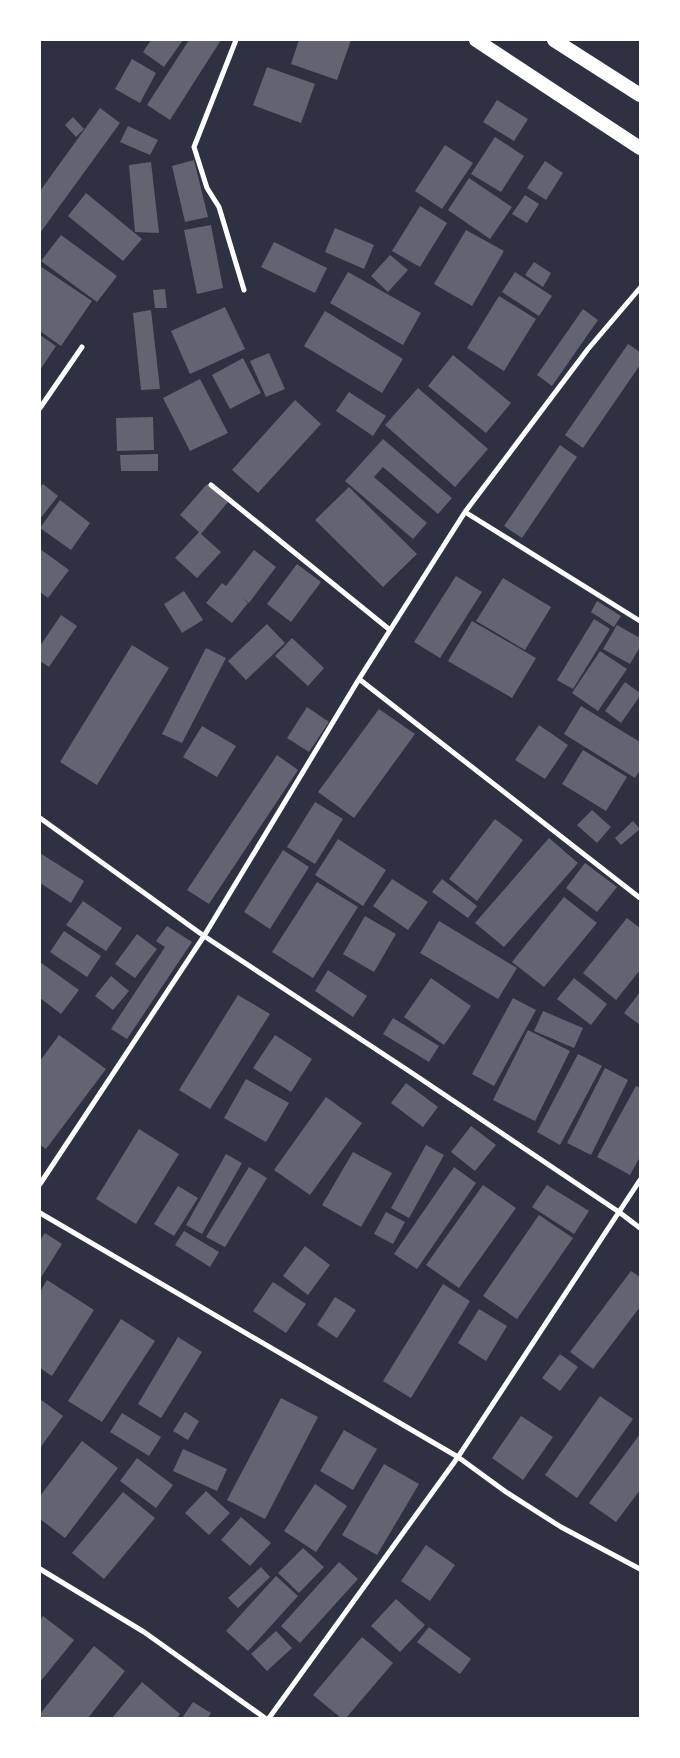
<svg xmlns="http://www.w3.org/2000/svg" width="680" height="1758" viewBox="0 0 680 1758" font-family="Figtree,sans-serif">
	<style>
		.building { fill: #626471 }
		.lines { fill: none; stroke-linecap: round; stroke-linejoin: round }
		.minor { stroke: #fff; stroke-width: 5 }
		.trunk { stroke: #fff; stroke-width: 14 }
	</style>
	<rect width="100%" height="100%" fill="#2d3142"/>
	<path class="building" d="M151,40h32l-19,27 -21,-15z
		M189,40h32l-51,80 -23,-15z
		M299,40h52l-14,40 -46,-16z
		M132,59l24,14 -16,30 -25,-14z
		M267,67l48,17 -14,39 -48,-18z
		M497,100l31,19 -14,22 -31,-19z
		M100,108l20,15 -80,110v-42z
		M73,117l11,12 -8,8 -11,-12z
		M128,126l30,14 -8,15 -30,-13z
		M495,137l29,19 -23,36 -30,-18z
		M445,145l28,18 -31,46 -27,-18z
		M194,160l14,57 -23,5 -13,-56z
		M545,161l18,12 -17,27 -19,-12z
		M151,162l8,71 -24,-1 -6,-67z
		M469,178l43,29 -22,32 -42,-29z
		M86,193l56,46 -19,22 -55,-45z
		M525,195l14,9 -12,19 -15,-9z
		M420,206l27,17 -27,44 -28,-16z
		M211,225l12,63 -26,6 -13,-64z
		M335,228l39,17 -10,24 -39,-17z
		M466,230l38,21 -32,55 -38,-22z
		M61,235l56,41 -20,26 -56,-41z
		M274,242l53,26 -12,25 -54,-26z
		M390,255l18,15 -20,22 -17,-16z
		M534,262l17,11 -8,14 -18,-12z
		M40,266l52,35 -31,45 -21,-15z
		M348,272l73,41 -18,32 -73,-42z
		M515,272l37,24 -13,20 -37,-24z
		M165,289l2,19h-12l-2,-18z
		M499,296l37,23 -32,52 -37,-23z
		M225,307l20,42 -55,25 -19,-43z
		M583,309l15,11 -46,66 -15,-11z
		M151,310l9,79 -19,1 -8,-77z
		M325,311l78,48 -21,34 -78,-47z
		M40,335l16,11 -16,24z
		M628,344l12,8v13l-57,83 -18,-13z
		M269,353l16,36 -19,8 -16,-36z
		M453,355l58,48 -25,30 -58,-47z
		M243,358l18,35 -31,16 -18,-34z
		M200,379l28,54 -38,18 -27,-53z
		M418,388l70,61 -33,38 -70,-62z
		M349,392l37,24 -13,20 -37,-25z
		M295,400l26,24 -63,69 -26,-23z
		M153,417l1,33 -37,1 -1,-33z
		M383,439l69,59 -14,16 -55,-47 -9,10 53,46 -14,16 -68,-58z
		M560,445l17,12 -55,81 -18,-12z
		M158,454v17h-37l-1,-16z
		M43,484l15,12 -18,23v-32z
		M207,484l21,18 -27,32 20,18 -24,26 -22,-20 24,-26 -19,-17z
		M349,487l68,67 -34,33 -68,-67z
		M60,500l30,23 -19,27 -31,-22z
		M40,549l29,21 -21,28 -8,-6z
		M254,550l22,17 -27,36 -6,-5 5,5 -16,20 -26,-20 16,-20 4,3z
		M297,564l24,18 -30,40 -24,-18z
		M456,576l26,16 -42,66 -26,-16z
		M503,578l48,29 -26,43 -49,-29z
		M184,591l19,29 -21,13 -18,-29z
		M597,601l24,15 -7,11 -23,-15z
		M61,615l16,11 -28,41 -9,-6v-15z
		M594,619l16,10 -37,60 -16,-9z
		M472,621l64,37 -24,40 -64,-37z
		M267,624l18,19 -39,37 -18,-19z
		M617,625l23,13v9l-10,17 -27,-15z
		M292,638l32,30 -16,18 -33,-30z
		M132,645l37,23 -72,117 -37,-23z
		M206,648l20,10 -44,85 -20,-9z
		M600,651l27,18 -29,42 -26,-18z
		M625,682l15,11v3l-19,27 -16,-12z
		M581,706l59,36v28l-5,8 -71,-44z
		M307,707l22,15 -20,30 -22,-14z
		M379,709l36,25 -61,84 -36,-26z
		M539,725l29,20 -23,34 -30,-19z
		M202,726l34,20 -19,31 -34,-20z
		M583,750l44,27 -21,34 -44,-27z
		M277,755l21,15 -89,134 -22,-14z
		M315,802l28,17 -28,45 -28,-17z
		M592,810l19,17 -14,16 -20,-18z
		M495,819l28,21 -46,61 -28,-22z
		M633,821l7,8 -19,16 -6,-7z
		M549,838l29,25 -74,84 -29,-24z
		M338,839l48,31 -23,36 -48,-31z
		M283,850l26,17 -39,62 -26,-17z
		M40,853l44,28 -13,22 -31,-20z
		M585,863l32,24 -20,25 -31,-24z
		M392,879l36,23 -20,28 -35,-24z
		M442,879l35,27 -9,12 -36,-26z
		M317,882l41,25 -45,71 -41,-26z
		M564,897l33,26 -53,64 -32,-25z
		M83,901l39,27 -16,23 -40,-26z
		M365,916l31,18 -22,38 -31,-18z
		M627,918l13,10v42l-24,30 -33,-27z
		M439,921l78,47 -19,31 -78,-46z
		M167,926l25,16 -65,97 -16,-10 54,-82 -9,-6z
		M64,931l37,25 -14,21 -37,-25z
		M137,934l20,15 -22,29 -20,-14z
		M40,962l39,28 -18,24 -21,-16z
		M328,970l39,26 -14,21 -38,-26z
		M111,976l18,15 -16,19 -18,-14z
		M431,978l40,28 -27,39 -40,-28z
		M574,978l33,26 -16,21 -34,-26z
		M640,992v33l-16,-12z
		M238,995l32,19 -60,95 -31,-19z
		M513,998l23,12 -42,76 -22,-12z
		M543,1011l40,17 -9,20 -40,-17z
		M393,1018l46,28 -10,16 -46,-28z
		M528,1030l42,21 -35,70 -42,-21z
		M59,1035l47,34 -60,80 -6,-4v-84z
		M275,1035l37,24 -21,33 -38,-24z
		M578,1054l24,12 -42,79 -23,-13z
		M605,1068l23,12 -37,75 -24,-12z
		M246,1079l43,24 -23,39 -42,-24z
		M406,1083l32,24 -15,20 -32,-24z
		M636,1086l4,2v69l-10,18 -33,-18z
		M326,1097l36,26 -52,72 -36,-25z
		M471,1126l25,19 -21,26 -24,-19z
		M139,1129l40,25 -43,70 -40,-25z
		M426,1145l18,10 -35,63 -18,-10z
		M353,1152l39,21 -31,54 -39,-22z
		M226,1154l16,9 -40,71 -16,-9z
		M249,1167l18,11 -42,69 -19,-10z
		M454,1167l22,16 -59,86 -23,-15z
		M483,1185l33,23 -57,80 -33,-23z
		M547,1185l42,26 -15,23 -42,-27z
		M178,1186l20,12 -24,38 -20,-12z
		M386,1212l19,10 -12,22 -19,-10z
		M539,1215l34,23 -56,81 -34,-23z
		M184,1231l35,21 -9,15 -35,-22z
		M45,1233l17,11 -22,35v-39z
		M305,1246l25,19 -22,30 -25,-19z
		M631,1271l9,6v30l-47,62 -23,-17z
		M47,1280l47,30 -42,66 -12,-8v-76z
		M273,1282l33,22 -20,29 -33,-22z
		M443,1284l27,17 -59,97 -28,-17z
		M335,1297l21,13 -19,28 -20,-13z
		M479,1309l28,17 -21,35 -28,-18z
		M121,1319l34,22 -53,81 -34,-21z
		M178,1337l24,15 -41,66 -23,-14z
		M560,1354l18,13 -18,24 -18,-13z
		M600,1396l33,23 -56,79 -32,-23z
		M281,1398l37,19 -53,102 -38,-19z
		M40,1399l23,17 -23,32z
		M185,1412l14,9 -11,19 -15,-9z
		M122,1413l39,24 -12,19 -39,-24z
		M521,1416l32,21 -30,43 -31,-22z
		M344,1430l33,19 -24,41 -33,-19z
		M640,1434v56l-24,32 -27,-19z
		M82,1441l36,27 -53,70 -25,-19v-23z
		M183,1449l44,20 -10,22 -44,-20z
		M137,1458l36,27 -17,23 -36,-27z
		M384,1464l35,20 -42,71 -35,-20z
		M315,1484l32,22 -31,46 -32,-21z
		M206,1491l24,22 -21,22 -24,-22z
		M123,1492l32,26 -51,61 -32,-26z
		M241,1517l30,26 -21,23 -29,-26z
		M426,1545l29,20 -25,36 -29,-20z
		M303,1548l21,19 -25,26 -21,-20z
		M339,1562l19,17 -58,64 -19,-17z
		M261,1567l9,10 -32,31 -10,-10z
		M276,1576l22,20 -50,55 -22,-20z
		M396,1599l29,26 -25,27 -29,-26z
		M43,1616l31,24 -34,42v-62z
		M429,1627l42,32 -11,15 -43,-32z
		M276,1631l16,17 -25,23 -16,-17z
		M362,1637l31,26 -47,55h-5l-28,-23z
		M94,1646l31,25 -37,47h-48v-4z
		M142,1682l38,32 -3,4h-65z
		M193,1702l18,11 -3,5h-26z"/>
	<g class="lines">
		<path class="minor" d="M236,40l-42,107 13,41 12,19 25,83
			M40,408l42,-61
			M211,485l179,145
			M465,512l175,109
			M359,679l281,219
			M40,818l164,118 208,137 207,139 21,16
			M40,1184l164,-248 155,-257 106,-167 123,-163 52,-61
			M40,1213l418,244 48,35 55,35 79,42
			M40,1569l104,63 121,86
			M269,1718l189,-261 182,-277"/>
		<path class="trunk" d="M476,40l164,108
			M554,40l86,55"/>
	</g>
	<rect width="680" height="1758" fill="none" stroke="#ffffff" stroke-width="82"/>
</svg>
